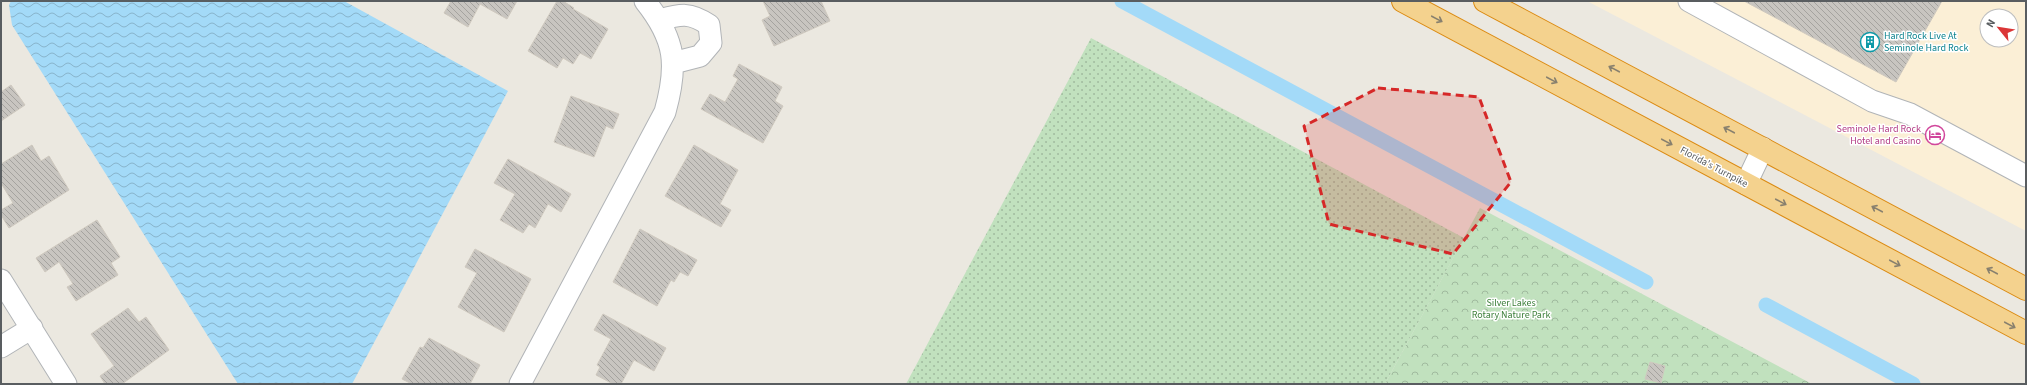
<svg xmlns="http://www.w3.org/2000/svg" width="2027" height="385" viewBox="0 0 2027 385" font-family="'Source Sans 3',sans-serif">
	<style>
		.commercial { fill: #fbefd6; fill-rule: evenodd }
		.grass { fill: url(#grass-dots) }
		.park { fill: url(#park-crowns) }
		.water { fill: url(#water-waves) }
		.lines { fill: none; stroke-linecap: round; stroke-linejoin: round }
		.canal { stroke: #a3daf8; stroke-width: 15 }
		.building { fill: url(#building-back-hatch); stroke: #cfc9bf }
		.minor-casing { stroke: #b1b4b7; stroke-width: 23 }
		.highway-casing { stroke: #db8a11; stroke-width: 24 }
		.minor { stroke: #fff; stroke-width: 21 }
		.highway { stroke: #f4d28e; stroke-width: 22 }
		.oneway { stroke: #88806e }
		.marked { fill: #d62828; fill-opacity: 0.2; stroke: #d62828; stroke-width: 3; stroke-dasharray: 8 5; stroke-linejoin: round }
		.labels { text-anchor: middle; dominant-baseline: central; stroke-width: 3; stroke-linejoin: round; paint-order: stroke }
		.culture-label { font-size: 10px; fill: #0d838f; stroke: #fff; text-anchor: start }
		.hotel-label { font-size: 10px; fill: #b23c85; stroke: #fff; text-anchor: end }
		.street-label { font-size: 10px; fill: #595d60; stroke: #fff }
		.park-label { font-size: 10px; fill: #3c7f3a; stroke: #fff }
	</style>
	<defs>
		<pattern id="grass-dots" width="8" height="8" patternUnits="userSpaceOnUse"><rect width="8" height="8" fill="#c1e1be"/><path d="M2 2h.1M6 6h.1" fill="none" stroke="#a0ba9e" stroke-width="1.8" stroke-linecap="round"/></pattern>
		<pattern id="park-crowns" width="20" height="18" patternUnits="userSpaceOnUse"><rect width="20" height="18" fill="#c1e1be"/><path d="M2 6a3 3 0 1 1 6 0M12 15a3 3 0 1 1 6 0" fill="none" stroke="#a0ba9e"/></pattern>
		<pattern id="water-waves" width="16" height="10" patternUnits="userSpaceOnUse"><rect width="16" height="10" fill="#a3daf8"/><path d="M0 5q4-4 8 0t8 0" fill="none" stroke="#88b4cc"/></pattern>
		<pattern id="building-back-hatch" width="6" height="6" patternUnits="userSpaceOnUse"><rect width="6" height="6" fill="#c8c5c0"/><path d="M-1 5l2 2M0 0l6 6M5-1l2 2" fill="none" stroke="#a5a39f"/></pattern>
	</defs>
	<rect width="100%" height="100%" fill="#ebe8e0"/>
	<path class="commercial" d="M1587,1h439v230zM1987,16h24v24h-24z"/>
	<path class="grass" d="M1091,38l373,200 -79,146h-479z"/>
	<path class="park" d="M1480,208l332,176h-427z"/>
	<path class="water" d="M11,1h333l164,90 -156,293h-114l-226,-359 -3,-20z"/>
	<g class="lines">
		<path class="canal" d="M1122,1l524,281
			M1766,305l147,79"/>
	</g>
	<path class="building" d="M451,1h66l-10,18 -27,-15 -12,23 -24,-14z
		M557,1h6l11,7 -1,1 35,20 -17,30 -11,-6 -7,11 -10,-6 -6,10 -29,-17z
		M763,1h58l9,20 -56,25 -12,-26 8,-4z
		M1744,1h198l-46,81z
		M739,64l43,23 -7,14 8,5 -20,37 -62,-34 9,-15 15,8 13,-23 -5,-3z
		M11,85l14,20 -24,16v-29z
		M571,96l48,18 -6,15 -7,-3 -12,31 -40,-15z
		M32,145l9,16 8,-5 20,34 -60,38 -8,-13v-5l12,-7 -12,-20v-19z
		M694,145l44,25 -18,34 11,6 -10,17 -56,-31z
		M508,159l63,35 -10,18 -13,-8 -13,24 -6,-4 -6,9 -23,-13 15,-26 -21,-11z
		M97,220l23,37 -9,6 7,12 -42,26 -9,-14 6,-3 -14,-22 -14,10 -9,-14z
		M640,229l57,31 -9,16 -8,-4 -6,10 -3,-2 -14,26 -44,-24z
		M475,249l56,30 -27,53 -46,-25 19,-34 -12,-6z
		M128,308l11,14 7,-5 23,33 -47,34h-17l-5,-8 14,-10 -23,-32z
		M603,314l63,34 -12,23 -20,-11 -13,24h-8l-17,-9 4,-8 -3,-2 14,-26 -17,-9z
		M429,338l51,27 -10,19h-58l-10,-5 18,-32 3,1z
		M1650,362l15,4 -4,17 -16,-4z"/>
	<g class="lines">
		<g class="minor-casing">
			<path id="minor" d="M1689,1l183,100 38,13 116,62
				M660,20c21,-6 30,-8 49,5l2,18 -11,13 -27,7
				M1746,184l17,-36
				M1,280l65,104
				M1,347l31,-19
				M520,384l145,-272c13,-47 11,-72 -20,-111"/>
		</g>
		<g class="highway-casing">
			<path id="highway" d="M1403,1l623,332
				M1485,1l541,288"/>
		</g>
		<use href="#minor" class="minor"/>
		<use href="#highway" class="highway"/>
	</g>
	<defs><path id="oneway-shaft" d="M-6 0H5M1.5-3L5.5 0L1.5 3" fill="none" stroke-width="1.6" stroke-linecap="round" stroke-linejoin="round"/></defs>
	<g class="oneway">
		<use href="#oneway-shaft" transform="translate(1437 19) rotate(28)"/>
		<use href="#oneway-shaft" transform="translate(1614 69) rotate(-152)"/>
		<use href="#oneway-shaft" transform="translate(1552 80) rotate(28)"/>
		<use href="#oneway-shaft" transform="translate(1729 130) rotate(-152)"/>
		<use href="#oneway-shaft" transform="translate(1667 142) rotate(28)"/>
		<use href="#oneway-shaft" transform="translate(1781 202) rotate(28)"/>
		<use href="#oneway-shaft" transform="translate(1877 209) rotate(-152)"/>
		<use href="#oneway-shaft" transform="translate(1895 263) rotate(28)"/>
		<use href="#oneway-shaft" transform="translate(1992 271) rotate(-152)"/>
		<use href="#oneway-shaft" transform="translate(2010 325) rotate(28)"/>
	</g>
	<path class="marked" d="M1378,88l101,9 32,85 -58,72 -124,-30 -25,-98z"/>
	<defs>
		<g id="building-ring" transform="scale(1)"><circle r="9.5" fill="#fff" stroke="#0f9aa8" stroke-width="1.5"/><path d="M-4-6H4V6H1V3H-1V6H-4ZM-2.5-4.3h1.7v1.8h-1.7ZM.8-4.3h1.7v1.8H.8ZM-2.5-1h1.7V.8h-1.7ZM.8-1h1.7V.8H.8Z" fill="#0f9aa8"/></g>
		<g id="hotel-ring" transform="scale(1)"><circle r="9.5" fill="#fff" stroke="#d1479c" stroke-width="1.5"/><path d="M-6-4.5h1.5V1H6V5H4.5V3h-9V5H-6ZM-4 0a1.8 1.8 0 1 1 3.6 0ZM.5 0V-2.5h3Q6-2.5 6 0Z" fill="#d1479c"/></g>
	</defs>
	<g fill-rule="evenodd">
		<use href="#building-ring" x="1870" y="42"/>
		<use href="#hotel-ring" x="1935" y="135"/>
	</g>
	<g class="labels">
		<g class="culture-label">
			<text x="1884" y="36">Hard Rock Live At<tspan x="1884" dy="12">Seminole Hard Rock</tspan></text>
		</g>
		<g class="hotel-label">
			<text x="1921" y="129">Seminole Hard Rock<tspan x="1921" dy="12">Hotel and Casino</tspan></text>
		</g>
		<g class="street-label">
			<text transform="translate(1714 167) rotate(28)">Florida's Turnpike</text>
		</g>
		<g class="park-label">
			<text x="1511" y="303">Silver Lakes<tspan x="1511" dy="12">Rotary Nature Park</tspan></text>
		</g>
	</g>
	<rect width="2027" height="385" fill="none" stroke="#595d60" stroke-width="4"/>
	<g transform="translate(1999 28) rotate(300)"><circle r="19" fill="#ffffff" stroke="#bdbebf"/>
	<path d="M0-3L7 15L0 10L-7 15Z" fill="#db3637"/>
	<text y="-6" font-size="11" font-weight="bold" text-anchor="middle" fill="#595d60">N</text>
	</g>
</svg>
